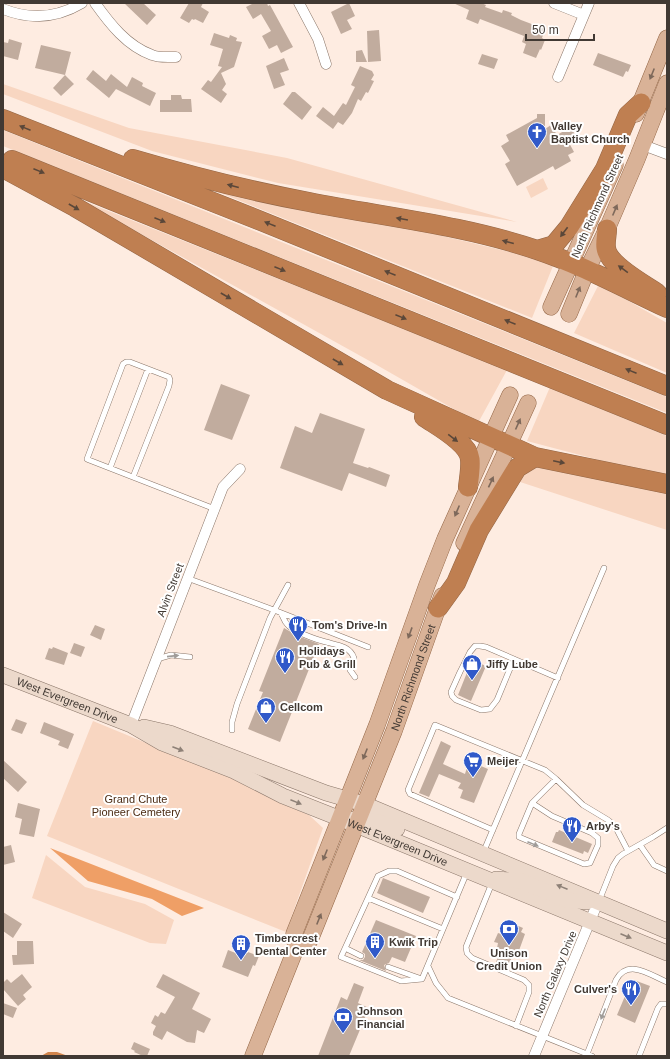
<svg xmlns="http://www.w3.org/2000/svg" width="670" height="1059" viewBox="0 0 670 1059" font-family="Arial,sans-serif">
	<style>
		.green { fill: #f8d6c1 }
		.forest { fill: #ef9f66 }
		.water { fill: #d1844b }
		.building { fill: #c1ac9e }
		.lines { fill: none; stroke-linecap: round; stroke-linejoin: round }
		.lane-casing { stroke: #8a7669; stroke-width: 6 }
		.street-casing { stroke: #8a7669; stroke-width: 11 }
		.secondary-casing { stroke: #8a7669; stroke-width: 16 }
		.primary-casing { stroke: #936646; stroke-width: 17 }
		.highway-casing { stroke: #936646; stroke-width: 20 }
		.lane { stroke: #fff; stroke-width: 5 }
		.street { stroke: #fff; stroke-width: 10 }
		.secondary { stroke: #ecd9cb; stroke-width: 15 }
		.primary { stroke: #d9b297; stroke-width: 16 }
		.highway { stroke: #bf7f51; stroke-width: 19 }
		.oneway { fill: #7e695b }
		.oneway2 { fill: #5a4739 }
		.oneway3 { fill: #a09c99 }
		.oneway4 { fill: #8e8177 }
		.labels { text-anchor: middle; dominant-baseline: central; stroke-width: 4; stroke-linejoin: round; paint-order: stroke }
		.poi-label { font-size: 11px; font-weight: bold; fill: #413933; stroke: #fff; text-anchor: start }
		.street-label { font-size: 11px; fill: #413933; stroke: #fff }
		.park-label { font-size: 11px; fill: #4b2b13; stroke: #fff }
	</style>
	<rect width="100%" height="100%" fill="#feece1"/>
	<path class="green" d="M3,84l126,44 158,30 230,64 -239,-39 -126,-32 -149,-57z
		M3,130l664,267v16l-664,-267z
		M543,178l5,11 -17,9 -5,-11z
		M213,190l163,30 167,40 10,6 -21,52z
		M76,198l431,172 -29,53 -103,-59z
		M599,284l68,39v50l-93,-40z
		M550,387l117,49v42l-140,-37z
		M531,465l136,28v37l-153,-50z
		M93,721l138,57 39,20 39,17 14,13 -37,104 -239,-96z
		M46,855l39,32 60,17 29,16 -8,24 -16,-1 -118,-45z"/>
	<path class="forest" d="M50,848l154,60 -22,8 -30,-17 -64,-18z"/>
	<path class="water" d="M48,1052h9l11,4h-27z"/>
	<path class="building" d="M124,3h19l13,12 -9,10z
		M189,3h14l-2,4 8,5 -6,11 -8,-4 -1,1 -2,-1 -3,4 -9,-5z
		M254,3h13l1,3 2,-1 23,42 -12,6 -4,-8 -8,4 -7,-13 9,-5 -10,-17 -8,5 -7,-12z
		M349,3l6,13 -8,4 5,9 -11,5 -10,-22z
		M453,3h28l5,2 -1,2 17,6 1,-3 9,3 -1,2 10,5 24,9 -3,9 3,2 -4,10 -1,-1 -4,9 -13,-5 3,-9 -4,-2 2,-6 -44,-17 -2,5 -12,-5 3,-9z
		M379,30l2,31 -13,1 -1,-31z
		M214,33l15,5 1,-3 7,3 -1,3 6,1 -8,25 -13,6 5,11 -4,6 5,4 -6,9 -20,-14 7,-9 3,2 11,-15 -4,-1 5,-17 -13,-4z
		M9,39l13,4 -4,17 -15,-4v-14l5,1z
		M41,45l30,7 -6,23 9,9 -13,12 -8,-8 12,-13 -30,-7z
		M362,50l5,12h-11v-11z
		M598,53l33,12 -3,7 -2,-1 -3,6 -30,-12z
		M482,54l16,5 -4,10 -16,-5z
		M284,58l5,12 -9,3 5,12 -11,4 -8,-23z
		M360,66l12,5 2,4 -3,5 3,1 -6,12 -2,-1 -5,9 -3,-2 -6,14 -9,12 -5,-3 -5,7 -17,-13 7,-9 11,9 9,-13 3,2 9,-18 -4,-2z
		M93,70l13,11 5,-7 16,13 5,-10 11,6 -1,3 14,7 -6,13 -34,-17 -7,9 -23,-19z
		M292,92h3l17,15 -10,13 -19,-16z
		M171,95h10l1,4h9l1,13h-32v-12h11z
		M537,114h8v15l6,-4 6,10 14,-8 4,8 -8,4 7,13 -6,3 3,6 -16,9 -2,-4 -36,20 -12,-22 5,-3 -9,-15 8,-5 -3,-6 31,-17z
		M221,384l29,11 -18,45 -28,-10z
		M320,413l45,16 -12,34 15,5 1,-1 21,8 -4,12 -37,-14 -7,18 -62,-23 15,-42 17,7z
		M95,625l10,4 -4,11 -11,-5z
		M284,628l14,8 21,8 -39,98 -32,-13 15,-37 -4,-1z
		M74,643l11,4 -4,10 -11,-4z
		M53,647l15,6 -4,12 -19,-6 4,-11 3,1z
		M472,660l14,6 -15,35 -13,-6z
		M16,719l11,4 -5,11 -11,-4z
		M44,722l30,12 -6,15 -10,-4 2,-4 -20,-8z
		M441,741l10,5 -8,18 22,10 4,-13 19,8 -14,34 -14,-5 3,-8 -5,-2 3,-5 -22,-9 -10,23 -10,-4z
		M3,760l24,22 -9,10 -15,-14z
		M18,803l22,6 -6,28 -15,-3 3,-15 -7,-2z
		M559,830l33,14 -4,9 -4,-2 -1,3 -31,-12 4,-10h2z
		M11,845l4,17 -12,3v-18z
		M383,878l47,19 -7,16 -46,-20z
		M3,912l19,12 -9,14 -10,-7z
		M376,920l40,16 -11,26 -13,-5 -3,6 -5,2 2,6 -27,-11h4l2,-3v-3l-3,-2z
		M514,924l9,4 -2,4 4,2 -8,22 -4,-1 -5,11 -12,-4 5,-12 -4,-2 1,-5 -4,-1 4,-9 3,1 3,-5 4,1 1,-4 3,1z
		M17,941h16l1,23 -21,1 -1,-10h5z
		M228,950l15,6 2,-4 3,1v-1l11,4 -4,10 -2,-1 -5,12 -26,-10z
		M22,974l10,13 -9,8 3,4 -8,7 -15,-17v-6l4,-4 4,4z
		M163,974l37,19 -8,16 19,10 -7,14 -7,-3 -2,13 -8,-1 -20,-11 -5,9 -9,-5v-3l3,-6 -5,-3 4,-8 3,2 3,-5 4,2 10,-17 -19,-10z
		M634,980l16,6 -15,37 -18,-8 8,-19 1,1z
		M354,983l10,4 -6,16 11,5 -20,48h-31l23,-59 6,3z
		M3,1003l14,5 -4,10 -10,-4z
		M134,1042l16,7 -3,7h-4l-9,-4 1,-1 -4,-2z"/>
	<g class="lines">
		<g class="lane-casing">
			<path id="lane" d="M110,468l38,-99
				M133,477l36,-91 1,-6 -1,-3 -39,-15h-4l-3,2 -36,95 2,1 126,49
				M187,578l87,32 94,37
				M281,613c2,3 3,8 6,11 5,7 30,16 39,18 11,3 24,4 28,16l-4,12 5,7
				M157,659l14,-4 19,2
				M514,659l-17,41 -7,9 -9,1 -25,-10 -4,-4 -1,-4 9,-20 10,-20 5,-6h5l6,1 72,31
				M232,730v-8l5,-18 33,-86 18,-33
				M532,803l20,13 40,17 6,5v7l-8,18 -6,1 -65,-27v-3l13,-31 24,-24
				M493,830l-83,-36 -2,-4 27,-65 110,45 11,9 27,26 25,15 7,6 13,25
				M640,845l14,20 13,6
				M483,853l121,-285
				M492,883l-26,64 1,6 5,5 52,22 5,5v7l-13,34
				M368,898l10,-22 11,-5h8l60,26
				M599,901l14,-35 5,-8 5,-4 30,-17 14,-9
				M443,929l-75,-31 -27,59 60,24 21,-2c15,-35 30,-71 45,-107
				M345,948l16,8
				M428,966l8,17 12,15 144,58
				M388,967l31,11
				M587,1054l29,-74c12,-22 34,-5 51,2
				M639,1056l19,-48 3,-4h6"/>
		</g>
		<g class="street-casing">
			<path id="street" d="M95,3c15,21 32,43 57,52 7,3 16,2 24,2
				M299,3l19,36 8,25
				M554,3l30,12
				M3,9c27,11 54,9 79,-6
				M558,77l31,-74
				M643,145l24,9
				M131,725l92,-238 17,-18
				M534,1056l64,-154"/>
		</g>
		<g class="secondary-casing">
			<g id="secondary">
				<path id="s1" d="M3,675l128,50 31,18 72,28 49,25 73,29 311,128"/>
				<path d="M144,727l26,6 156,60 38,11 303,127"/>
				<path d="M353,819l26,3 18,7"/>
				<path d="M496,879l25,2 46,19 20,2"/>
			</g>
		</g>
		<g class="primary-casing">
			<g id="primary">
				<path d="M636,114l31,-76"/>
				<path d="M551,307l64,-142"/>
				<path d="M569,314l18,-44 20,-41 30,-70 30,-76"/>
				<path d="M464,543l64,-140"/>
				<path id="s2" d="M296,948l14,-8 84,-209 48,-135"/>
				<path d="M253,1056l43,-108 -2,-14 83,-209 50,-140 18,-46 65,-144"/>
			</g>
		</g>
		<g class="highway-casing">
			<path id="highway" d="M3,119l258,102 406,165
				M133,159c58,17 117,32 176,43 76,15 154,23 228,48 45,15 87,38 130,58
				M12,160l655,265
				M3,168l72,39 312,183 148,67 132,27
				M607,229c0,6 -2,13 -1,19 2,17 38,36 51,45
				M537,250l17,-5 15,-18 36,-58 23,-54 13,-12
				M424,417c13,9 44,25 46,42 1,9 -1,19 -2,28
				M438,608l18,-25 23,-53 38,-62 18,-11"/>
		</g>
		<use href="#lane" class="lane"/>
		<use href="#street" class="street"/>
		<use href="#secondary" class="secondary"/>
		<use href="#primary" class="primary"/>
		<use href="#highway" class="highway"/>
	</g>
	<defs><path id="oneway-solid" d="M-6-.8H1V-3.2L6.5 0L1 3.2V.8H-6Z"/></defs>
	<g class="oneway">
		<use href="#oneway-solid" transform="translate(652 74) rotate(112)"/>
		<use href="#oneway-solid" transform="translate(615 210) rotate(-67)"/>
		<use href="#oneway-solid" transform="translate(578 292) rotate(-68)"/>
		<use href="#oneway-solid" transform="translate(518 424) rotate(-66)"/>
		<use href="#oneway-solid" transform="translate(491 482) rotate(-65)"/>
		<use href="#oneway-solid" transform="translate(457 511) rotate(113)"/>
		<use href="#oneway-solid" transform="translate(410 633) rotate(110)"/>
		<use href="#oneway-solid" transform="translate(365 754) rotate(112)"/>
		<use href="#oneway-solid" transform="translate(325 855) rotate(112)"/>
		<use href="#oneway-solid" transform="translate(319 919) rotate(-68)"/>
	</g>
	<g class="oneway2">
		<use href="#oneway-solid" transform="translate(25 128) rotate(-158)"/>
		<use href="#oneway-solid" transform="translate(39 171) rotate(22)"/>
		<use href="#oneway-solid" transform="translate(233 186) rotate(-165)"/>
		<use href="#oneway-solid" transform="translate(74 207) rotate(30)"/>
		<use href="#oneway-solid" transform="translate(402 219) rotate(-170)"/>
		<use href="#oneway-solid" transform="translate(160 220) rotate(22)"/>
		<use href="#oneway-solid" transform="translate(270 224) rotate(-158)"/>
		<use href="#oneway-solid" transform="translate(564 232) rotate(127)"/>
		<use href="#oneway-solid" transform="translate(508 242) rotate(-165)"/>
		<use href="#oneway-solid" transform="translate(280 269) rotate(22)"/>
		<use href="#oneway-solid" transform="translate(623 269) rotate(-144)"/>
		<use href="#oneway-solid" transform="translate(390 273) rotate(-158)"/>
		<use href="#oneway-solid" transform="translate(226 296) rotate(30)"/>
		<use href="#oneway-solid" transform="translate(401 317) rotate(22)"/>
		<use href="#oneway-solid" transform="translate(510 322) rotate(-158)"/>
		<use href="#oneway-solid" transform="translate(338 362) rotate(30)"/>
		<use href="#oneway-solid" transform="translate(631 371) rotate(-158)"/>
		<use href="#oneway-solid" transform="translate(453 438) rotate(37)"/>
		<use href="#oneway-solid" transform="translate(559 462) rotate(12)"/>
	</g>
	<g class="oneway3">
		<use href="#oneway-solid" transform="translate(173 656) rotate(-6)"/>
		<use href="#oneway-solid" transform="translate(533 844) rotate(22)"/>
		<use href="#oneway-solid" transform="translate(603 1014) rotate(112)"/>
	</g>
	<g class="oneway4">
		<use href="#oneway-solid" transform="translate(178 749) rotate(21)"/>
		<use href="#oneway-solid" transform="translate(296 802) rotate(22)"/>
		<use href="#oneway-solid" transform="translate(562 887) rotate(-158)"/>
		<use href="#oneway-solid" transform="translate(626 936) rotate(23)"/>
	</g>
	<defs>
		<g id="church-pin" transform="scale(1)"><path d="M0 17L-7.5 6A9.5 9.5 0 1 1 7.5 6Z" fill="#3059c9" stroke="#fff"/><path d="M-1.2-6h2.4v3.5h3.3v2.4h-3.3V6h-2.4V-.1h-3.3v-2.4h3.3Z" fill="#fff"/></g>
		<g id="restaurant-pin" transform="scale(1)"><path d="M0 17L-7.5 6A9.5 9.5 0 1 1 7.5 6Z" fill="#3059c9" stroke="#fff"/><path d="M-5-6h1v4h1v-4h1v4h1v-4h1v5L-1.5 .5V6h-2V.5L-5-1ZM5-6V6H3V1.5H1.5Q1.5-4 5-6Z" fill="#fff"/></g>
		<g id="shop-pin" transform="scale(1)"><path d="M0 17L-7.5 6A9.5 9.5 0 1 1 7.5 6Z" fill="#3059c9" stroke="#fff"/><path d="M-5-2.5h2.3a2.7 3.5 0 0 1 5.4 0H5L5.5 6h-11ZM-1.5-2.5h3a1.5 2.3 0 0 0-3 0Z" fill="#fff"/></g>
		<g id="supermarket-pin" transform="scale(1)"><path d="M0 17L-7.5 6A9.5 9.5 0 1 1 7.5 6Z" fill="#3059c9" stroke="#fff"/><path d="M-6-5.5h2.5l.6 2H6L4.5 2H-2.5L-4.4-4H-6ZM-1.5 3.2a1.3 1.3 0 1 0 .1 0ZM3 3.2a1.3 1.3 0 1 0 .1 0Z" fill="#fff"/></g>
		<g id="bank-pin" transform="scale(1)"><path d="M0 17L-7.5 6A9.5 9.5 0 1 1 7.5 6Z" fill="#3059c9" stroke="#fff"/><path d="M-6-4H6V4H-6ZM0-2.3a2.3 2.3 0 1 0 0 4.6a2.3 2.3 0 1 0 0-4.6Z" fill="#fff"/></g>
		<g id="building-pin" transform="scale(1)"><path d="M0 17L-7.5 6A9.5 9.5 0 1 1 7.5 6Z" fill="#3059c9" stroke="#fff"/><path d="M-4-6H4V6H1V3H-1V6H-4ZM-2.5-4.3h1.7v1.8h-1.7ZM.8-4.3h1.7v1.8H.8ZM-2.5-1h1.7V.8h-1.7ZM.8-1h1.7V.8H.8Z" fill="#fff"/></g>
	</defs>
	<g fill-rule="evenodd">
		<use href="#church-pin" x="537" y="132"/>
		<use href="#restaurant-pin" x="298" y="625"/>
		<use href="#restaurant-pin" x="285" y="657"/>
		<use href="#shop-pin" x="472" y="664"/>
		<use href="#shop-pin" x="266" y="707"/>
		<use href="#supermarket-pin" x="473" y="761"/>
		<use href="#restaurant-pin" x="572" y="826"/>
		<use href="#bank-pin" x="509" y="929"/>
		<use href="#building-pin" x="375" y="942"/>
		<use href="#building-pin" x="241" y="944"/>
		<use href="#restaurant-pin" x="631" y="989"/>
		<use href="#bank-pin" x="343" y="1017"/>
	</g>
	<g class="labels">
		<g class="poi-label">
			<text x="551" y="126">Valley<tspan x="551" dy="13">Baptist Church</tspan></text>
			<text x="312" y="625">Tom's Drive-In</text>
			<text x="299" y="651">Holidays<tspan x="299" dy="13">Pub &amp; Grill</tspan></text>
			<text x="486" y="664">Jiffy Lube</text>
			<text x="280" y="707">Cellcom</text>
			<text x="487" y="761">Meijer</text>
			<text x="586" y="826">Arby's</text>
			<text x="255" y="938">Timbercrest<tspan x="255" dy="13">Dental Center</tspan></text>
			<text x="389" y="942">Kwik Trip</text>
			<text x="509" y="953" text-anchor="middle">Unison<tspan x="509" dy="13">Credit Union</tspan></text>
			<text x="617" y="989" text-anchor="end">Culver's</text>
			<text x="357" y="1011">Johnson<tspan x="357" dy="13">Financial</tspan></text>
		</g>
		<g class="street-label">
			<text transform="translate(597 206) rotate(-66)">North Richmond Street</text>
			<text transform="translate(170 590) rotate(-69)">Alvin Street</text>
			<text stroke="none"><textPath href="#s2" startOffset="298">North Richmond Street</textPath></text>
			<text stroke="none"><textPath href="#s1" startOffset="69">West Evergreen Drive</textPath></text>
			<text stroke="none"><textPath href="#s1" startOffset="429">West Evergreen Drive</textPath></text>
			<text transform="translate(555 974) rotate(-67)">North Galaxy Drive</text>
		</g>
		<g class="park-label">
			<text x="136" y="799">Grand Chute<tspan x="136" dy="13">Pioneer Cemetery</tspan></text>
		</g>
	</g>
	<rect width="670" height="1059" fill="none" stroke="#413933" stroke-width="8"/>
	<path d="M526 34v6h68v-6" fill="none" stroke="#413933" stroke-width="2"/>
	<text x="532" y="34" font-size="12" fill="#413933" stroke="#ffffff" stroke-width="3" paint-order="stroke">50 m</text>
</svg>
